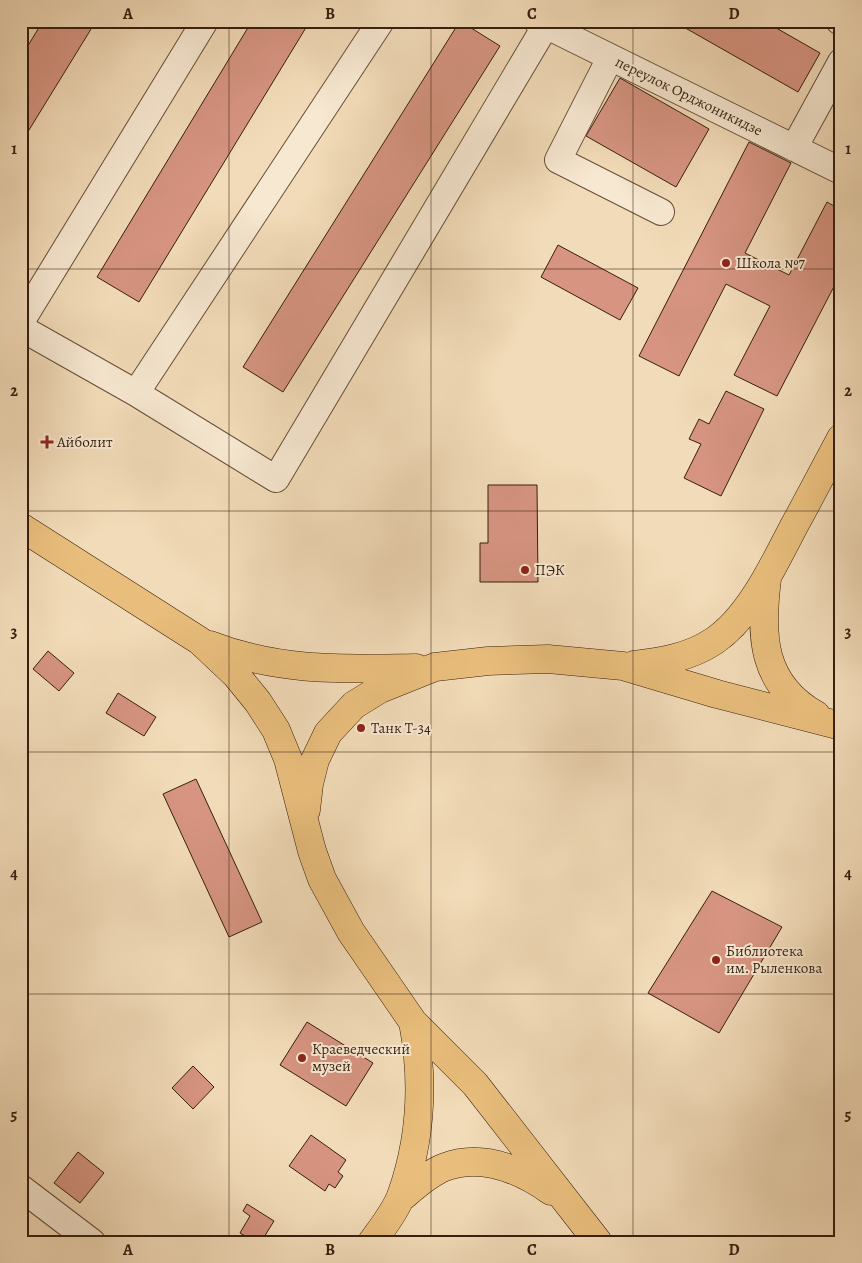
<svg xmlns="http://www.w3.org/2000/svg" width="862" height="1263" viewBox="0 0 862 1263" font-family="Alegreya,serif">
	<style>
		.building { fill: #d69481; stroke: #371e0e }
		.lines { fill: none; stroke-linecap: round; stroke-linejoin: round }
		.minor-casing { stroke: #664d38; stroke-width: 28 }
		.major-casing { stroke: #371e0e; stroke-width: 29 }
		.minor { stroke: #f7e8d1; stroke-width: 26 }
		.major { stroke: #e9be7c; stroke-width: 28 }
		.grid { fill: none; stroke: #371e0e; stroke-width: 1; stroke-opacity: 0.55 }
		.poi-dot { fill: #8f2418; stroke: #f7e8d1; stroke-width: 2 }
		.labels { text-anchor: middle; dominant-baseline: central; stroke-width: 4; stroke-linejoin: round; paint-order: stroke }
		.street-label { font-size: 15px; fill: #371e0e; stroke: #f7e8d1 }
		.poi-label { font-size: 15px; fill: #371e0e; stroke: #f7e8d1; text-anchor: start }
		.neatline { fill: none; stroke: #371e0e; stroke-width: 2 }
		.grid-label { font-size: 16px; text-anchor: middle; font-weight: bold; fill: #371e0e }
	</style>
	<rect width="100%" height="100%" fill="#f2dbb8"/>
	<filter id="stains"><feTurbulence type="fractalNoise" baseFrequency=".004" numOctaves="4"/><feColorMatrix values="0 0 0 0 .2 0 0 0 0 .09 0 0 0 0 .02 0 0 0 .5 -.17"/></filter>
	<radialGradient id="worn" r=".72"><stop offset=".6" stop-color="#630" stop-opacity="0"/><stop offset="1" stop-color="#630" stop-opacity=".3"/></radialGradient>
	<path class="building" d="M43,21h53l-75,122v-86z
		M252,21h58l-171,281 -42,-25z
		M460,21l40,25 -217,346 -40,-25z
		M673,21h91l56,32 -22,39z
		M620,78l89,51 -33,58 -90,-51z
		M749,142l42,21 -46,90 44,22 38,-73 14,8v63l-64,123 -43,-21 36,-69 -44,-22 -47,92 -40,-20z
		M558,245l80,43 -18,32 -79,-43z
		M726,391l38,18 -43,87 -37,-18 17,-34 -12,-5 10,-20 10,5z
		M488,485h49l1,97h-58v-39h8z
		M48,651l26,22 -15,18 -26,-22z
		M118,693l38,24 -12,19 -38,-23z
		M196,779l66,143 -33,15 -66,-143z
		M712,891l70,36 -63,106 -71,-40z
		M307,1022l66,41 -27,43 -66,-41z
		M193,1066l21,21 -21,22 -21,-21z
		M311,1135l35,25 -8,12 5,4 -8,12 -6,-4 -4,7 -36,-25z
		M78,1152l26,21 -24,30 -26,-20z
		M247,1204l27,17 -13,21h-6l-15,-9 10,-17 -7,-5z"/>
	<g class="lines">
		<g class="minor-casing">
			<path id="minor" d="M537,21l304,150
				M839,21l2,1
				M610,58l-52,102 103,52
				M794,148l47,-86
				M21,322l184,-301
				M21,328l115,65 140,86 270,-454
				M136,393l245,-372
				M21,1188l71,54"/>
		</g>
		<g class="major-casing">
			<path id="major" d="M21,527l179,114 36,34 22,27 18,28 12,29 24,92 10,28 29,53 62,90 62,62 123,158
				M767,579c-7,56 -6,105 49,136
				M210,645c69,27 134,24 206,23
				M634,665c28,-3 56,-8 80,-24 36,-24 60,-77 80,-115 16,-29 31,-58 47,-88
				M306,810l3,-26 6,-24 13,-27 26,-28 26,-16 55,-22 53,-6 60,-2 75,7 94,28 124,32
				M401,1198c13,-11 28,-25 44,-31 38,-14 76,3 106,24
				M372,1242c10,-14 23,-30 29,-46 20,-56 23,-116 12,-174"/>
		</g>
		<use href="#minor" class="minor"/>
		<use href="#major" class="major"/>
	</g>
	<path class="grid" d="M229,21v1221M431,21v1221M633,21v1221M21,269h820M21,511h820M21,752h820M21,994h820"/>
	<g class="poi-dot">
		<circle cx="726" cy="263" r="5"/>
		<path d="M44.5 434.5h5v5h5v5h-5v5h-5v-5h-5v-5h5z"/>
		<circle cx="525" cy="570" r="5"/>
		<circle cx="361" cy="728" r="5"/>
		<circle cx="716" cy="960" r="5"/>
		<circle cx="302" cy="1058" r="5"/>
	</g>
	<g class="labels">
		<g class="street-label">
			<text transform="translate(689 96) rotate(26)">переулок Орджоникидзе</text>
		</g>
		<g class="poi-label">
			<text x="736" y="263">Школа №7</text>
			<text x="57" y="442">Айболит</text>
			<text x="535" y="570">ПЭК</text>
			<text x="371" y="728">Танк Т-34</text>
			<text x="726" y="951">Библиотека<tspan x="726" dy="17">им. Рыленкова</tspan></text>
			<text x="312" y="1049">Краеведческий<tspan x="312" dy="17">музей</tspan></text>
		</g>
	</g>
	<rect width="862" height="1263" fill="none" stroke="#f2dbb8" stroke-width="55"/>
	<rect x="28" y="28" width="806" height="1208" class="neatline"/>
	<g class="grid-label">
		<text x="128" y="19">A</text>
		<text x="330" y="19">B</text>
		<text x="532" y="19">C</text>
		<text x="734" y="19">D</text>
		<text x="14" y="154">1</text>
		<text x="848" y="154">1</text>
		<text x="14" y="396">2</text>
		<text x="848" y="396">2</text>
		<text x="14" y="637">3</text>
		<text x="848" y="637">3</text>
		<text x="14" y="879">4</text>
		<text x="848" y="879">4</text>
		<text x="14" y="1120">5</text>
		<text x="848" y="1120">5</text>
		<text x="128" y="1255">A</text>
		<text x="330" y="1255">B</text>
		<text x="532" y="1255">C</text>
		<text x="734" y="1255">D</text>
	</g>
	<rect width="100%" height="100%" filter="url(#stains)"/>
	<rect width="100%" height="100%" fill="url(#worn)"/>
</svg>
